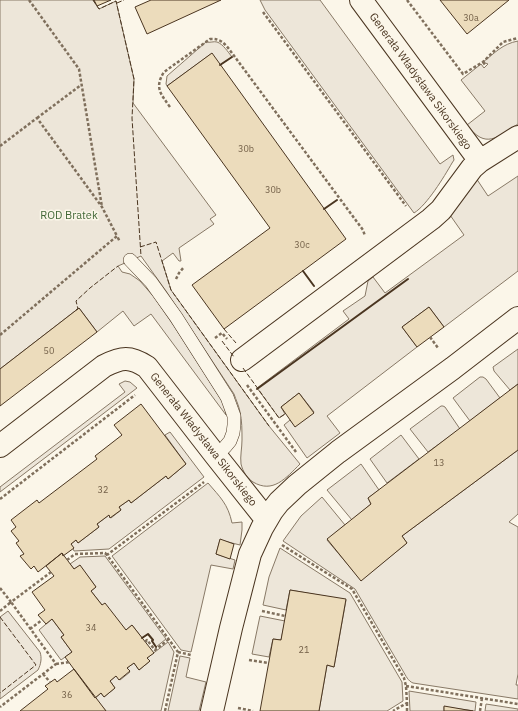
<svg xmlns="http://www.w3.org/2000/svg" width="518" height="711" viewBox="0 0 518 711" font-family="'IBM Plex Sans',sans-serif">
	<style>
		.green { fill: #ede6d9; stroke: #887966 }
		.building { fill: #ecdcbc; stroke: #4a3520 }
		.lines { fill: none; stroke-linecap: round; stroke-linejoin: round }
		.lane-casing { stroke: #4a3520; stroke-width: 14 }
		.street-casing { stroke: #4a3520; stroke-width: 24 }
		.path { stroke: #7f6f5c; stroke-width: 2.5; stroke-dasharray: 3 2; stroke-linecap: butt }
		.lane { stroke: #fbf6e9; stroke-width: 13 }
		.street { stroke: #fbf6e9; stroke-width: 22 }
		.fence { stroke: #4a3520; stroke-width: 1; stroke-dasharray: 5 2; stroke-linecap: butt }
		.wall { stroke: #4a3520; stroke-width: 2 }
		.labels { text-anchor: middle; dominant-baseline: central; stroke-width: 3; stroke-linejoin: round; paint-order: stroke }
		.number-label { font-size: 9px; fill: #725f47 }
		.street-label { font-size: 11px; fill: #4a3520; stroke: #fbf6e9 }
		.park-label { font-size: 11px; fill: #436837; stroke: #fbf6e9 }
	</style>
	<rect width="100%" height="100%" fill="#fbf6e9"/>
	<path class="green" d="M0,0h93l6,9 17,-8 18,78 -1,24 83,112 -6,4 4,5 -35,24 2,13h-2l-6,-8 -11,8 9,29 98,136 31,38c-14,14 -27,30 -47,18 -6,-4 -10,-10 -12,-18 -1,-8 1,-16 1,-24 0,-9 0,-20 -2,-28 -1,-6 -4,-12 -6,-18l-68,-103 -25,-35 -23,10 4,6 8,2 10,7 14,16 20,29 50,78 2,11 -75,-101 -17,12 -11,-15 -26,21 -18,-24 -79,61z
		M260,0h60l120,164 13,-9 1,5 -2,3c-8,14 -25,42 -38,50l-149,-203z
		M518,41v83c-21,13 -32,26 -51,1l18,-14 -24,-31 20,-16 3,4 4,-4 -5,-2c12,-9 19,-18 35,-21z
		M206,42c4,1 8,-1 11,0 6,2 11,10 15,15l-12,8 -9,-11 -44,32 -1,-2 1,-8z
		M518,176v95l-74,56 -15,-20 -27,20 15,20 -90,69 13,17 -33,25 -23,-33 6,-5 5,6 19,-14 -15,-19 -18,14 4,7 -6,4 -22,-30 92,-69 -6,-8 22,-15 3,-15 5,-4 12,16 79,-58 -14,-20 26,-37 12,18z
		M518,349v35l-8,6 -16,-19 -1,-4z
		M480,377h3l3,2 14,19 -30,23 -17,-23z
		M125,381l5,1 7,6 -137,104v-5l125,-95 -6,-8z
		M441,406h2l2,1 15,22 -32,23 -18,-23z
		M170,432l34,45 -95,72 -35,2 -3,-7 5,-4 2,3 21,-16 -2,-3 12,-9 2,3 10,-8 -2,-3 10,-7 2,3 35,-27 2,3 18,-15 -21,-29z
		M401,435l18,24 -32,24 -17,-24z
		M518,450v64l-9,8 9,5v147l-2,11h2v14l-105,-16c-5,-2 -7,-7 -10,-12l-48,-82 -72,-48 18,-25 21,-19 23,28 -18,15 34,40 46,-37 -5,-7z
		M361,464l18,26 -11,8 3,6 -19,16 -25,-30z
		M208,483c12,14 20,21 24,40l10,-1v8l-2,15 -20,-5 -4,14 19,6 -2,9 -22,-4 -20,87 -10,-2 -69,-94z
		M280,548l70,45 52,89 1,19 -16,10h-68l8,-46 7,2 12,-67 -56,-10 -4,20 -23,-5 6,-28z
		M105,556l61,83 -10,8 -4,-6 1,-1 -5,-6 -6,4 -10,-13 -6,5 -24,-25 -11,-14 5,-4 -16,-21 -6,3 -4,-5 10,-7z
		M8,611l32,41c2,6 1,12 -2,18l-38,29v-82z
		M260,616l25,5 -4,19 -8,-1 -4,18 -17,-3z
		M52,619l12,16 -3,2 11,15 -11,8 -22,-30z
		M168,642l6,10 -13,59h-55l-11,-13 6,-5 3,4 11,-9 -5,-7 6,-5 4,4 10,-8 -3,-4 7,-5 5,7 11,-9 -3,-3z
		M180,656l10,2 -4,19 20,5 -7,29h-31z
		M409,691l67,11 -1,9 -31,-4v4h-34z
		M486,704l32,5v2h-33z"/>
	<path class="building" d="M94,0h17l-14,6z
		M151,0h70l-74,34 -12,-27z
		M440,0h69l-42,34z
		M212,53l134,186 -122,90 -32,-44 78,-57 -103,-142z
		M429,307l15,20 -27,20 -15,-20z
		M79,308l18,24 -97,74v-37z
		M518,384v66l-116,86 5,7 -46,38 -34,-42 44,-35 -3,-6z
		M299,393l15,20 -19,14 -14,-20z
		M141,404l45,60 -18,15 -2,-3 -35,27 -2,-3 -10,7 2,3 -11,8 -1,-3 -12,9 2,3 -21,16 -2,-3 -5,4 3,4 -11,8 -1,-3 -24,19 -4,-6 -3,3 -11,-13 4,-2 -8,-11 3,-2 -8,-10 5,-4 -5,-7 26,-20 2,3 58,-44 -2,-3 27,-21 -8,-10z
		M220,539l14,5 -4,15 -14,-5z
		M62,553l12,16 6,-4 16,22 -5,4 11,14 3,-2 21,27 6,-5 22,28 -7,5 3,3 -11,9 -5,-7 -7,5 3,3 -11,9 -3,-4 -6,5 5,7 -11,9 -3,-4 -6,5 -30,-41 7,-5 -11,-15 3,-2 -12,-16 -6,5 -8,-9 7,-5 -13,-18 22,-16 -8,-10z
		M290,590l56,9 -12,68 -7,-2 -8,46h-59l13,-72 8,1z
		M74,669l32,42h-86l28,-22 -3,-3 10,-7 2,3z
		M444,706l29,5h-29z"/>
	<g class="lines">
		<g class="lane-casing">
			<path id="lane" d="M130,260l21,22 25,35 51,80 7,19v9l-1,8 -3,8 -5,6 -9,9"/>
		</g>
		<g class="street-casing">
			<path id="street" d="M361,0l119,161
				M242,360l189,-141 10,-9 31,-42 8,-7 38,-24
				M0,446l104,-80c18,-9 26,-10 43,1l69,89 50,63
				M212,711l19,-83 19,-74 12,-26 10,-17 7,-9 18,-17 41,-33 115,-84 65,-50"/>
		</g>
		<path class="path" d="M29,0l50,69 23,138
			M407,0l56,74 20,-12 20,-20 15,-4
			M263,12l143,194
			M483,62l3,4
			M170,107c-9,-13 -16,-19 -6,-35l46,-33c11,-1 16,6 22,14l131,177 2,6
			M37,118l44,-33
			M0,146l37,-28 65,89 15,29
			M176,279l3,-6 5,-6
			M0,335l117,-99 3,6
			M430,337l8,11
			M215,338l7,-5 5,6
			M247,385l49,67
			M0,499l135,-104
			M282,545l70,44 52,89 2,8 1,17 -14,8
			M67,560l8,-6 30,-1 2,2
			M0,588l11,14 40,-30
			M0,611l11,-9 45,62 -56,43
			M262,611l23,5
			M30,629l12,-9
			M145,642l2,-2 8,10 14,-11
			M178,652l13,3
			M249,660l20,3
			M56,664l14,-2
			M43,674l7,8
			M406,686l112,18
			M407,703v8
			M238,708l15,3
			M165,711l13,-59 -71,-97 97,-73
			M480,711l2,-13"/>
		<use href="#lane" class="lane"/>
		<use href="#street" class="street"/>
		<path class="fence" d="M93,0l6,9 17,-8 18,78 -2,39 9,138
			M117,3l7,-3
			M140,247l16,-5 15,48 98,136
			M76,310l2,-1 -2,-8 14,-13 28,-22
			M224,329l12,14
			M222,341l12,16
			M243,368l36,50 6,-4
			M0,617l36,48 -36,28"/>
		<path class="wall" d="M220,65l12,-8
			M324,209l13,-9
			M303,271l11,15
			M257,389l151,-110
			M142,638l6,-4 5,6 -1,1 4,6"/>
	</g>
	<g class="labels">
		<g class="number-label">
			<text x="471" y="17">30a</text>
			<text x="246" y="148">30b</text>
			<text x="273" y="189">30b</text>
			<text x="302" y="244">30c</text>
			<text x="49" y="350">50</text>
			<text x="439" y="462">13</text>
			<text x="103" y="489">32</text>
			<text x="91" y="627">34</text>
			<text x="304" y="649">21</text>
			<text x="67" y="694">36</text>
		</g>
		<g class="street-label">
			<text transform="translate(421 81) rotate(54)">Generała Władysława Sikorskiego</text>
			<text transform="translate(204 439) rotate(52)">Generała Władysława Sikorskiego</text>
		</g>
		<g class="park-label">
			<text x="69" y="215">ROD Bratek</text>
		</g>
	</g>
</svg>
